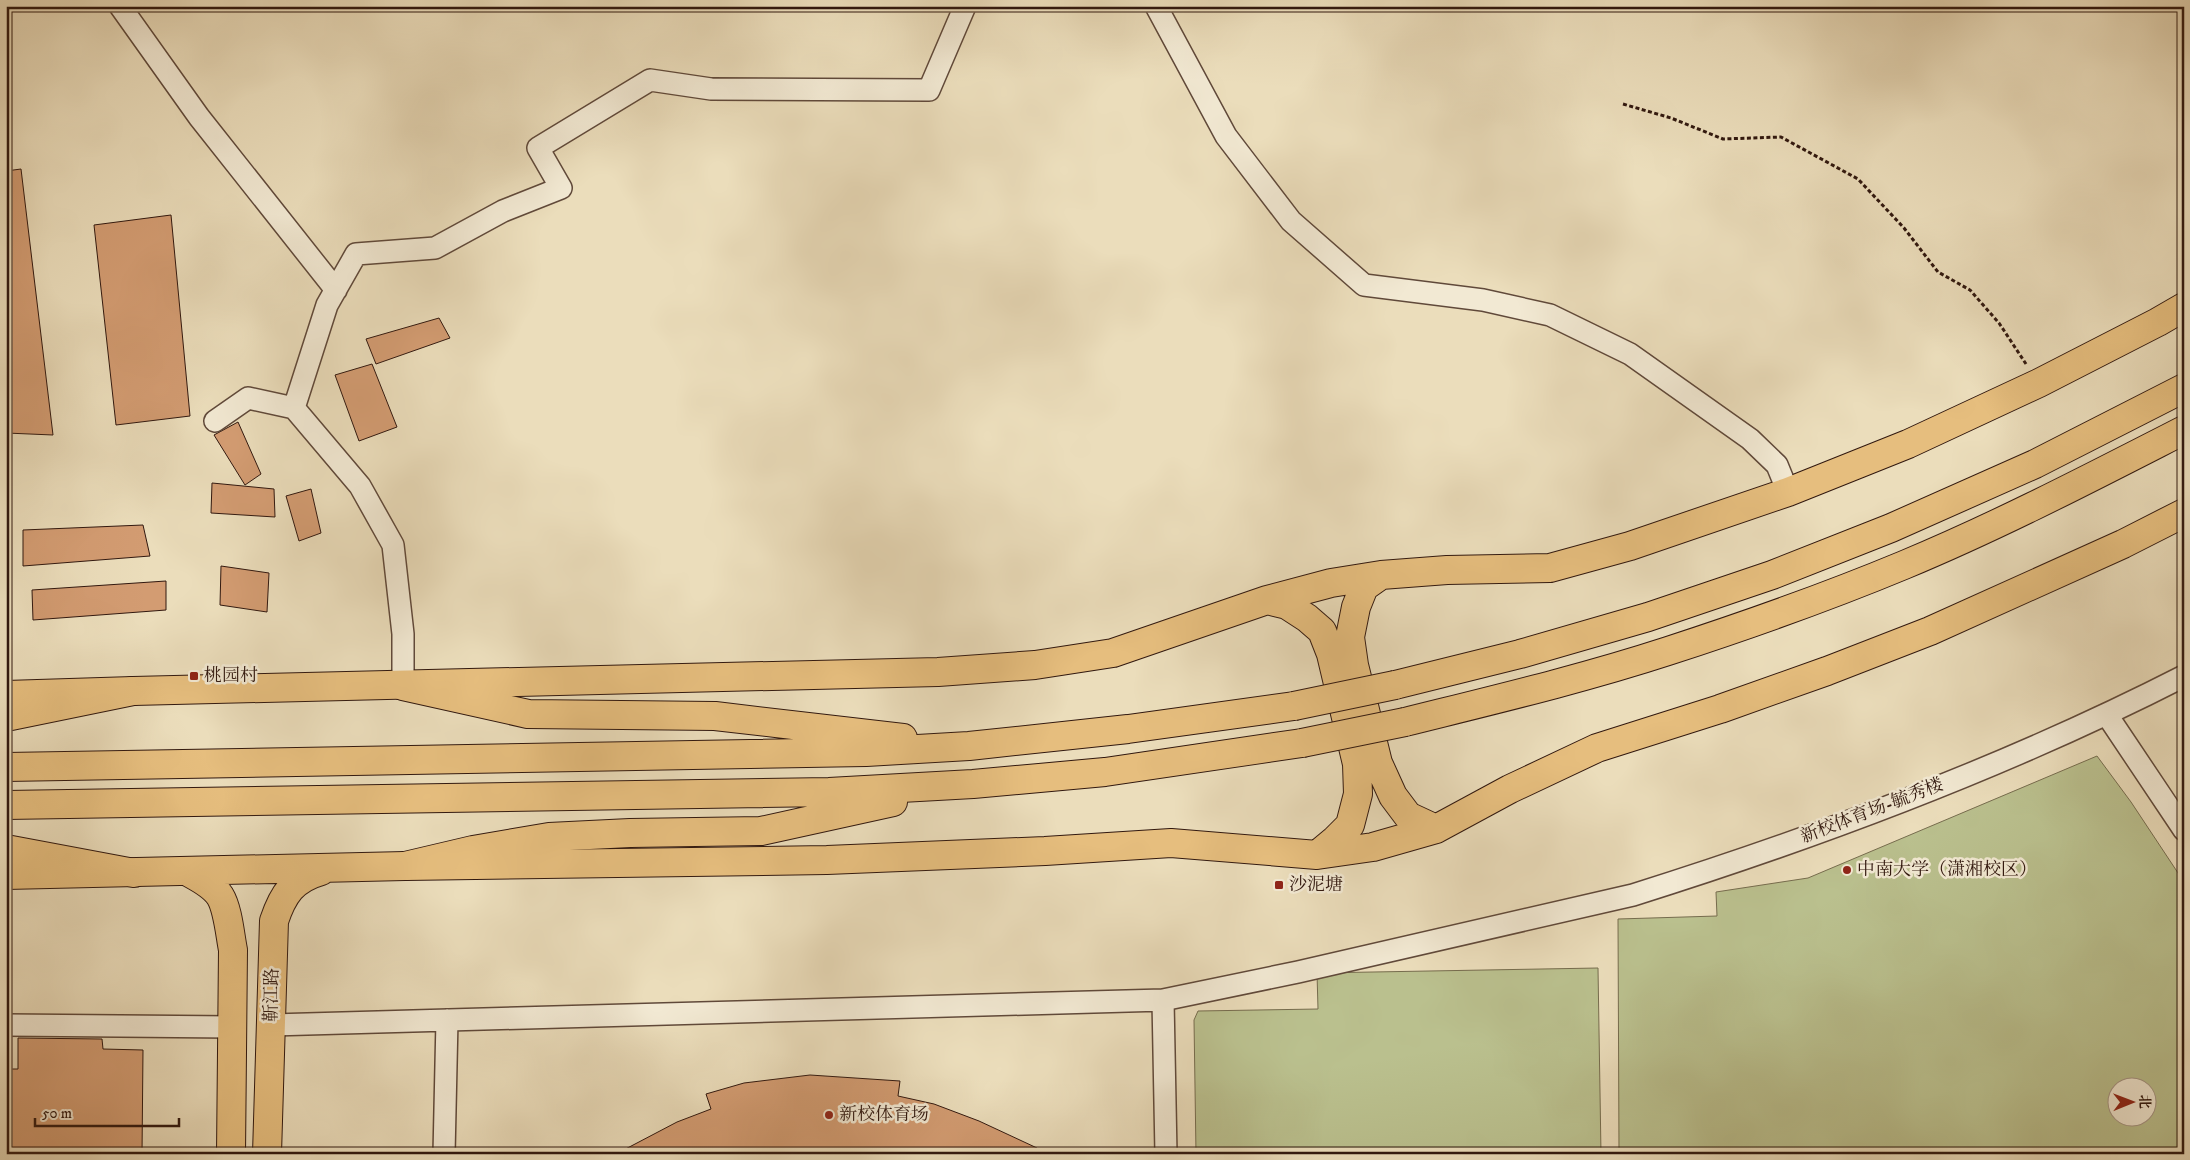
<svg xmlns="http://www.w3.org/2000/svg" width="2190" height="1160" viewBox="0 0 2190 1160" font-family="'IM FELL DW Pica','Noto Serif SC',serif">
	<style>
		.green { fill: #bac08e; stroke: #766c4e; fill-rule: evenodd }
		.building { fill: #d39c72; stroke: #31180f }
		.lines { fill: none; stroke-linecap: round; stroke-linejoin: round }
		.minor-casing { stroke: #60493a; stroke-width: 24 }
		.major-casing { stroke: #31180f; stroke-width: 30 }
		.highway-casing { stroke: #31180f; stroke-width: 30 }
		.path { stroke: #31180f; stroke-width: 3; stroke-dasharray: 4 2.5; stroke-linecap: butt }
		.minor { stroke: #f2e9d3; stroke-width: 21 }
		.major { stroke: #e6be7e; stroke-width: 28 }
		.highway { stroke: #e6be7e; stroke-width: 28 }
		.highway-bridge-casing { stroke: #31180f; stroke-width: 30; stroke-linecap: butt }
		.highway-bridge { stroke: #e6be7e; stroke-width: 28 }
		.poi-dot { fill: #8f2418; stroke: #f2e9d3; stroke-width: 2 }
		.labels { text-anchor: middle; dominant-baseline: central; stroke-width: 5; stroke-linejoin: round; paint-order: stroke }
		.poi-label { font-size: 18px; fill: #31180f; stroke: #f2e9d3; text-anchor: start }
		.street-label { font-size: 18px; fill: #31180f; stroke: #f2e9d3 }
	</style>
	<rect width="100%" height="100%" fill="#ebddbb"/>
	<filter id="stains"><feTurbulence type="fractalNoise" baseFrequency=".004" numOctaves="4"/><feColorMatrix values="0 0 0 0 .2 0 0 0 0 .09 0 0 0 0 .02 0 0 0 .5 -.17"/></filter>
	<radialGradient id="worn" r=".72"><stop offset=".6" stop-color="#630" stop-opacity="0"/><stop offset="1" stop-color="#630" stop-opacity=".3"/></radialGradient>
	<path class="green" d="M2097,756l34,46 53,80v265l-4,7h-561l-1,-235 99,-3 -1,-24 92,-14zM2118,1088h30v30h-30z
		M1598,968l3,186h-405l-2,-134 4,-9 120,-2 -1,-36z"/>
	<path class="building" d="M21,169l32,266 -47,-2v-262z
		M171,215l19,201 -74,9 -22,-200z
		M439,318l11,20 -74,26 -10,-25z
		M372,364l25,63 -38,14 -24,-66z
		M238,422l23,52 -16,11 -31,-50z
		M212,483l62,6 1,28 -64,-4z
		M311,489l10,44 -22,8 -13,-45z
		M143,525l7,31 -127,10v-36z
		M221,566l48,7 -2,39 -47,-7z
		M166,581v29l-133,10 -1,-30z
		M18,1038l84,1 1,10 40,1 -1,104h-136v-85h12z
		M810,1075l90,6 -2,15 36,8 45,17 58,27 -2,6h-419l61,-32 34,-13 -5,-15 38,-11z
		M874,1152l19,2h-43z"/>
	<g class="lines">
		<g class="minor-casing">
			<path id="minor" d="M120,6l79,111 137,173
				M1156,6l70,130 65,85 73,64 119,15 67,15 80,39 120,85 27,26 11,27
				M294,408l33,-103 29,-51 79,-6 68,-37 58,-23 -23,-40 112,-68 61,9 218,1 36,-84
				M215,421l33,-23 46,10 66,78 33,59 10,89v52
				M2107,715l77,115
				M1163,1000l3,154
				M6,1025l227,2
				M272,1025l891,-25 135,-28 335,-77c188,-59 375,-129 551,-219
				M444,1154l3,-134"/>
		</g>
		<g class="major-casing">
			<path id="major" d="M1381,575l-17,12 -8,20 -6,30 4,28 24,98 15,33 15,20 28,13
				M1267,600l20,5 20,13 15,13 9,23 26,110 1,30 -8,31 -15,15 -18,15
				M6,695l127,-4 805,-19 97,-7 78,-12 154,-53 64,-17 50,-8 66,-5 103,-2 80,-22 158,-54 120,-48 131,-61 119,-61 26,-15
				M188,872c11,6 25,13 32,24 8,13 10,39 13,54l-2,204
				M6,875l399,-9 422,-6 218,-9 126,-8 146,12 56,-8 63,-18 74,-40 87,-41 123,-39 107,-38 103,-40 193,-87 61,-31
				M267,1154l7,-233c9,-27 19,-42 47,-50"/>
		</g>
		<g class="highway-casing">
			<path id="highway" d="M1395,685l125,-31 128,-37 124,-42 119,-47 144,-64 149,-76
				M403,686l125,28 187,2 188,22
				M6,717l127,-26
				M1405,722c88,-22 177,-43 263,-71 80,-26 159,-54 236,-86 96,-40 188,-88 280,-135
				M6,767l860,-15 103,-6 159,-17 166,-23
				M6,805l823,-13 144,-8 132,-12 197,-29
				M6,849l128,24
				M405,866l68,-16 76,-13 81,-4 131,-2 132,-29"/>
		</g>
		<path class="path" d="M1623,104l48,14 52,21 58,-2 77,42 46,49 34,44 32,18 29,33 27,41"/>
		<use href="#minor" class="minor"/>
		<use href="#major" class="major"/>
		<use href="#highway" class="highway"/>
		<g class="highway-bridge-casing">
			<path id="highway-bridge" d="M1294,706l101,-21
				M1302,743l103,-21"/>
		</g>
		<use href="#highway-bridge" class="highway-bridge"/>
	</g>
	<g class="poi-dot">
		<rect x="189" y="671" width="10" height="10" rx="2.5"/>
		<circle cx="1847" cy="870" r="5"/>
		<rect x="1274" y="880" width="10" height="10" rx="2.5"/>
		<circle cx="829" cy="1115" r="5"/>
	</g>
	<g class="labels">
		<g class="poi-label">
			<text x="204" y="676">桃园村</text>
			<text x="1857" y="870">中南大学（潇湘校区）</text>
			<text x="1289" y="885">沙泥塘</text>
			<text x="839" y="1115">新校体育场</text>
		</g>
		<g class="street-label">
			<text transform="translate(1872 811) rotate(-21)">新校体育场-毓秀楼</text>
			<text transform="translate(272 995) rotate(-89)">靳江路</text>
		</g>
	</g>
	<rect width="2190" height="1160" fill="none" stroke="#ebddbb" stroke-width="25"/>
	<rect x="8" y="8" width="2175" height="1145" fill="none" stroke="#31180f" stroke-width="2.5"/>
	<rect x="12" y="12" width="2165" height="1135" fill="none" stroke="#31180f"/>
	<g transform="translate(2132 1102) rotate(89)"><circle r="24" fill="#f2e9d3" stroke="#a59585"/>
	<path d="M0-4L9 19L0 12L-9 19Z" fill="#8f2418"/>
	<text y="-8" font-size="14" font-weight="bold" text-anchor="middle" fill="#31180f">北</text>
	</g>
	<path d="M35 1118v8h144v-8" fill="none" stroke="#31180f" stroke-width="2.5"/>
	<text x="42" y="1118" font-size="15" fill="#31180f" stroke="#f2e9d3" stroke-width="4" paint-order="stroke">50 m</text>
	<rect width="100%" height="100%" filter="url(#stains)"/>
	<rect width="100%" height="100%" fill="url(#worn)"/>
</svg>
